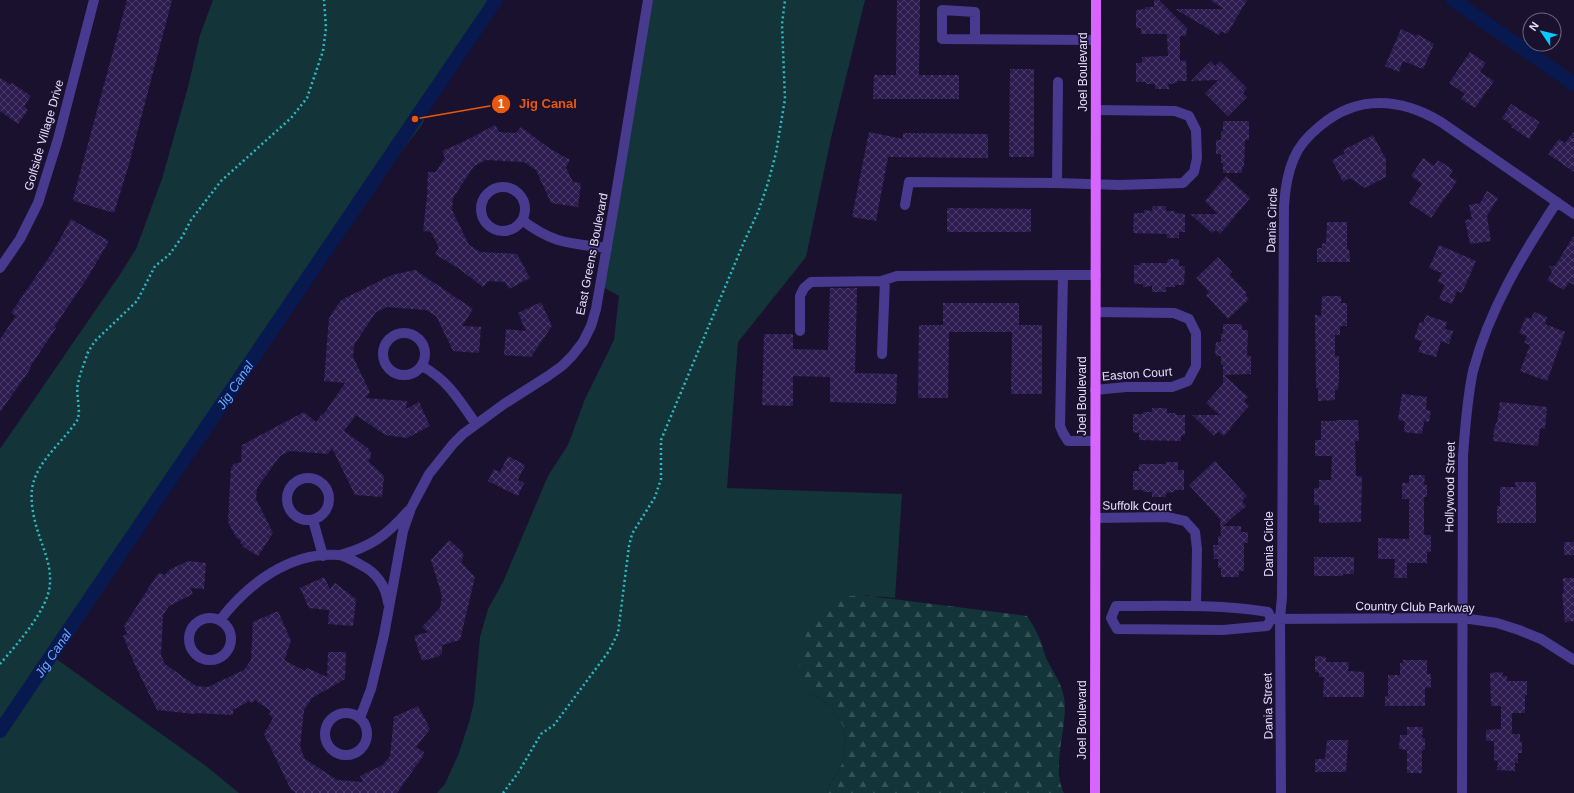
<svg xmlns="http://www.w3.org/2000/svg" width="1574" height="793" viewBox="0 0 1574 793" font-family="Helvetica,sans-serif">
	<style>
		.grass { fill: #133539 }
		.forest { fill: url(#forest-firs) }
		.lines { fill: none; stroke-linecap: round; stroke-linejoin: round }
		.canal { stroke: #081950; stroke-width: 14 }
		.building { fill: url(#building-cross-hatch) }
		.path { stroke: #2bbcc6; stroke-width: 2.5; stroke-dasharray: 2 3; stroke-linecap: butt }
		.minor { stroke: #483a8f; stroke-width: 10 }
		.major { stroke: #d965ff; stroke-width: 10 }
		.labels { text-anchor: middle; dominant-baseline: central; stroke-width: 3.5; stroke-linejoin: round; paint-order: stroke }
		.street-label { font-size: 12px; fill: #e6deff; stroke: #1a112e }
		.water-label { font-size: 13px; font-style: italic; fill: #6ca8ff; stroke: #1a112e }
		.leader { fill: none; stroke: #e8590c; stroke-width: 1.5 }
		.callout-dot { fill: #e8590c; stroke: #1a112e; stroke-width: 1.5 }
		.mark-label { font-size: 12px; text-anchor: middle; font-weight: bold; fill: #fff }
		.callout-label { font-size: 13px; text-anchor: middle; font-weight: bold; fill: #e8590c; stroke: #1a112e; stroke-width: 3.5; stroke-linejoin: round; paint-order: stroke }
	</style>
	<defs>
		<pattern id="forest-firs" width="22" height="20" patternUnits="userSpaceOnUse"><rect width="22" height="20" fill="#133539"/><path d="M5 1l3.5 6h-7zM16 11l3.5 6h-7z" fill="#355257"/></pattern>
		<pattern id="building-cross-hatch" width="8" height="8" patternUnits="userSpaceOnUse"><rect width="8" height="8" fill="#2d1c50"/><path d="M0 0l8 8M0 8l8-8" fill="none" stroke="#4b3d6a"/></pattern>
	</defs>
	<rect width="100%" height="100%" fill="#1a112e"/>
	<path class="grass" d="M213,0h279l-58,82 -5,23 -6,18 -66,88 -309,442 158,113 33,27h-239v-344l119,-173 17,-27 26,-70 26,-92 12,-52z
		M647,0h218l-34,138 -25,119 -68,85 -11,146 175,6 -7,104 -34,-3 -51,97 21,14 12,20 3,15 -4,23 -14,24 -1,5h-390l8,-9 14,-31 11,-34 4,-17 6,-65 8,-28 15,-27 45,-106 20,-31 17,-46 29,-59 5,-44 -16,-9z"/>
	<path class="forest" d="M861,595l166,21c4,6 8,12 11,19 4,7 5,15 8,23 6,12 15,24 18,39 5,29 -14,69 0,96h-237l1,-5 14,-24 4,-23 -3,-15 -12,-20 -21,-14 -8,-12 -4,-23 16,-44 15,-12 11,-4z"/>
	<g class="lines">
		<g class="canal">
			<path d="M1453,0l121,84"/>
			<path id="s1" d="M0,731l496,-731"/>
		</g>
	</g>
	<path class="building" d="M127,0h45l-43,164 -15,49 -40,-12 -1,-2z
		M897,0h23l-1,75h40v24h-86l1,-24h22z
		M1154,0h5l28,28 -1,8h-6v25l6,-1 1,21h-10v2l-9,1 1,5h-14v-5h-9v-2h-10v-19h6v-6l26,-1 -1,-22h-26v-6h-5v-18l9,-1v-2h9z
		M1210,0h37l-20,34 -6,-3 -2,4 -44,-26h49z
		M1401,29l15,7 1,-2 17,10 -11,25 -20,-8 -4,11 -14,-6z
		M1470,52l16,11 -6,9 14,9 -19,27 -14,-9 4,-5 -16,-11z
		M1211,61l4,5 5,-5 27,27 -4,5 4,4 -19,19 -23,-23 13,-13 -27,1z
		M1010,69h24v88h-25z
		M0,78l11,7 1,-2 19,13 -7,10 4,4 -10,14 -18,-13z
		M1511,104l29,18 -11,17 -18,-12 1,-2 -10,-7z
		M1223,121h26v19h-4l-1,27h-2v6h-19v-10h-2v-9h-5v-14h5v-9h2z
		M495,125l4,7 17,1 5,-6 28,21 21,12 -4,7 3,7 4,8 8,1 -3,24 -27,-4 -15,-33 -12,-8 -38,-2 -12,6 -21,32 -1,12 17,35 11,7 37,2 13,24 -21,11 -4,-7 -17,-1 -5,6 -25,-19 -23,-14 4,-6 -8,-16 -8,-1 4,-35 1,-24h8l9,-14 -3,-7 23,-10z
		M1574,131v41l-26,-18 11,-15 6,4z
		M869,132l34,7v-6l85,1v24l-100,-1 -12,64 -24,-4z
		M1373,135l13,24v18l-21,11 -15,-10 -7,4 -11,-22 13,-7 -2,-3z
		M1423,158l11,8 4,-6 15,10 -4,6 8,5 -26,37 -22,-15 13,-19 -11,-8z
		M1226,176l24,22 -30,36 -4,-4 -4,3 -22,-19h28l-13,-13z
		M1487,191l11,7 -11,18 4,25 -21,3 -5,-24 7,-1 -3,-14 11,-2z
		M1153,206h13v5h9v2l10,1v18h-6v6h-12v-4l-34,-1 1,-20h10v-3l8,1z
		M947,208l84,1v23h-84z
		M71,219l38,22 -23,39 -32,47 2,1 -26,39 1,1 -31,44v-73l16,-23 -5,-3 43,-63z
		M1327,222h20v27h2l1,13h-33v-14h5v-5l4,1z
		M1574,235v50l-5,-3 -5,8 -17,-10 5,-8 -3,-6h6z
		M1439,245l37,16 -14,32 -5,-2 -5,13 -13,-5 6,-14 -7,-3 4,-9 -13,-5z
		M1218,257l14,15 -3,2 18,19 -2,1 4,5 -21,20 -22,-24 3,-3 -13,-14z
		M1168,259h11v7h6l-1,19h-9v2h-9v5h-14v-6l-9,1v-3h-9v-19h6v-2h27z
		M415,270l58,39 -11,17 19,1 -2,26 -26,-2 -17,-35 -10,-6 -39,-3 -11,5 -22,33 -1,12 17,35 -5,6 42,3 -1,8 13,-7 11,24 -23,12 -22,-3 -29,-20 -12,16 25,18 -1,1 3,2v5l-3,4 16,15 -2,21 -27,-2 -23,-47 -4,6 -38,-3 -10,5 -23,32 -1,11 17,34 -15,23 -16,-10 1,-1 -3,-2 1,-2 -5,-4 -8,-15 3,-55h1l1,-3 8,-2 1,-17 62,-33 12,10 6,-8 1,1 22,-32 -21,-2 5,-63 12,-18 51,-25z
		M830,288h27l-2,85 42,1 -1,30 -66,-2v-25l-37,-1v30l-31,-1 2,-71h29v15l35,1z
		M1322,296h19v7h6v23h-7v9h-5v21h4v22l-1,12h-3v10l-17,1v-13h-2l-1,-73 6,1z
		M541,302l11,24 -11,16 -10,15 -27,-2 2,-26 20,2 -8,-18z
		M943,303h76v22h23v69h-31l1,-62h-63l-1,66h-30l1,-73h24z
		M1534,312l13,5 -2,7 20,8 -18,49 -27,-10 10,-26 -6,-2 3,-7 -8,-3 7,-16 5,2z
		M1426,315l21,7 -2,7 8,2 -4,13 -8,-3 -5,16 -18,-5 4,-11 -8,-2 6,-17 3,1z
		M1223,324h19v6h6l-1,26h4v18l-27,1 24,22 -4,4 5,5 -18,20 1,1 -8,9 -6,-5 -4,5 -22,-21h28l-14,-12 17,-19v-19h-2v-9h-5l-1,-6 1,-8h5v-8h2z
		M1402,394l25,3 -1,13 5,1 -2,11 -5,-1 -2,13 -18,-2 1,-11 -7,-1z
		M1500,402l47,5 -2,22 -5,-1 -2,18 -45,-5 1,-12 2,-6h1z
		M1152,408h15v5h9v2h9v20h-4v6l-42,-1v-7l-6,-1v-18h10v-2h9z
		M1336,420h22l1,21h-4l1,35h6l-1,46 -42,1v-18h-5v-17h5v-8h12l1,-24h-17v-16h6v-19h15z
		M508,456l17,9 -7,15 6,3 -6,13 -30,-15 6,-12 6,3z
		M1215,461l32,35 -5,5 4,5 -23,20h18v6h7v11h-4v28h-5v6h-18v-9h-3v-9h-4l-1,-14h5v-9h3l-1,-17 -31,-34z
		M1166,462h12v8h6v20h-10v2l-8,1v4h-14v-5h-9v-2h-10v-19h6v-7h27z
		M1409,475h16l-1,10h3v12h-3v38h7v17h-4v11h-20v15h-13l1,-19h-17v-21l31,1v-40h-7v-16h7z
		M1515,482h21v41h-39v-17h3v-19h16z
		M449,540l14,12 -1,1 2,2 -2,3 1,2 -2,2 14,15 -15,63 -18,5v9l-3,1 1,1 -18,5 -8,-25 14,-4 -6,-5 18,-19 2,-12 -11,-36z
		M1564,542h10v13h-10z
		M1314,557h40v17h-11v2h-29z
		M188,561l18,2 -2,26 -14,-1 3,6 -24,12 -6,9 -2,40 4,9 31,22 12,1 36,-17 7,-10 2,-38 25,-11 13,30 -5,13 1,1 -3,5 21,11 2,-3 20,9 1,-25h18l-1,27 -33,19 -8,12 -4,37 5,12 32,21 26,2 -3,-6 23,-11 7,-9 4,-39 24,-11 12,23 -14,18 8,5 -1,4 -26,37h-101l-5,-3 -27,-56 9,-16 -4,-4 2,-3 -16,-11 -3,3 -4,-2 -2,2 -13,7v5l-38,-2v1l-38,-4 -22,-45 -12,-29 4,-2 -3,-8 33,-51 3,-2 5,2 4,-5z
		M324,577l6,12 5,-6 21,16 -3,27 -25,-2 1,-14 -20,-2 -9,-20z
		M1563,578h11v43l-9,1 -3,-29h2z
		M1315,656l11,1v5h23l-1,9 16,1v25h-41l1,-20h-5v-5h-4z
		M1403,660h24v14h4v14l-6,-1v19h-40v-10h3v-21h12v-12h3z
		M1503,672l-1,4h5v5h20v14h-2v18h-13v21h8v8h2v11h-4v10l-3,-1v9l-18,-1 1,-9 -4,-1v-19h-8v-11l15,-1v-23h-10l-1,-33z
		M1407,727h16l-1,11h3v12h-3v23h-15v-23l-8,-1 1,-14h7z
		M1327,740h21l-2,32h-31v-13h10z"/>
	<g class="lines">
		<path class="path" d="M0,664c17,-20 50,-56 50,-82 1,-16 -6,-32 -11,-47 -5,-14 -10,-37 -6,-51 6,-25 32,-44 45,-65l1,-7 -2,-24 3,-13 8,-23 7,-11 42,-40 18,-35 14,-11 13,-18 9,-17 30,-39 70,-63 16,-20 16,-47 3,-23 -2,-28
			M503,793l15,-20 23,-39 13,-9 55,-74 9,-18 11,-87 3,-12 23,-37 6,-18v-39l83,-198 14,-30 10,-29 8,-30 9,-54 -3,-75 3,-24"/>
		<path class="minor" d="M975,39v-27l-33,-2v29l154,1
			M1057,183l1,-101
			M481 209a22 22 0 1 1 44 0a22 22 0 1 1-44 0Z
			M905,205l4,-23 148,1 62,2 64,-2 11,-11 3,-14 -1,-28 -7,-14 -14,-5 -79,-1
			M522,220c31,24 48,23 85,28
			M0,268l20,-29 18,-36 20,-64 36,-139
			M800,331v-35l4,-8 7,-6 70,-1 16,-5 166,-1
			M383 354a21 21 0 1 1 42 0a21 21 0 1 1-42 0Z
			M882,354l3,-74
			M422,366c27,15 37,34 54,58
			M1095,390l31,-3h46l16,-6 8,-15v-33l-7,-14 -15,-6 -78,-1
			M1095,441h-27l-5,-8 -3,-7 3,-151h33
			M287 499a21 21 0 1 1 42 0a21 21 0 1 1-42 0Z
			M1095,518l72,-1 18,4 10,11 2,17 -1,57
			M313,520l10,36
			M340,555c31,-8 47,-20 68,-44
			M189 639a21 21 0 1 1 42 0a21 21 0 1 1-42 0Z
			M1111,618l5,-12c50,0 102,-2 152,6l3,7
			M1111,618l6,11 106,1 44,-4 4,-7
			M1271,619l192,-1 34,5 22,7 22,9 33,21
			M220,620c28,-36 70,-69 119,-65 7,1 15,6 22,10 15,7 25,21 27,38
			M325 734a21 21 0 1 1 42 0a21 21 0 1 1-42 0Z
			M360,718l11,-29 13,-54 19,-104 8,-23 18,-34 24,-30 10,-10 41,-30 44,-28 14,-10 10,-10 11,-14 8,-16 5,-17 18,-103 34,-206
			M1281,793l-1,-175 2,-21 2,-391c1,-17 3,-32 10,-48 5,-13 15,-23 26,-32 38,-32 81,-28 121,-4l133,92
			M1462,793l1,-337c2,-28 4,-57 10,-85 16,-61 49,-116 84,-169"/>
		<path class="major" d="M1095,793l1,-793"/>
	</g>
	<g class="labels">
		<g class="street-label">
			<text transform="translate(1083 72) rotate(-90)">Joel Boulevard</text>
			<text transform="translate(44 135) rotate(-74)">Golfside Village Drive</text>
			<text transform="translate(1272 220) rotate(-88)">Dania Circle</text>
			<text transform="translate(592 254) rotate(-79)">East Greens Boulevard</text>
			<text transform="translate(1137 374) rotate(-4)">Easton Court</text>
			<text transform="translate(1082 396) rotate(-90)">Joel Boulevard</text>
			<text transform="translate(1450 487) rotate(-89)">Hollywood Street</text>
			<text transform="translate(1137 506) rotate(1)">Suffolk Court</text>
			<text transform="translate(1269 544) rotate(-90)">Dania Circle</text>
			<text transform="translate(1415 607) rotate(1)">Country Club Parkway</text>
			<text transform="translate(1268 706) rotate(-91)">Dania Street</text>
			<text transform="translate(1082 720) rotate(-90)">Joel Boulevard</text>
		</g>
		<g class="water-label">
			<text stroke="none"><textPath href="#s1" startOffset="418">Jig Canal</textPath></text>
			<text stroke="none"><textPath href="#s1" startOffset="94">Jig Canal</textPath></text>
		</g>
	</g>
	<path class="leader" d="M415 119L501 104"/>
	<g class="callout-dot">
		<circle cx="415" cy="119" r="4"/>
		<circle cx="501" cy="104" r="10"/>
	</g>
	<g class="mark-label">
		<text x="501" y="108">1</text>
	</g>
	<g class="callout-label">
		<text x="548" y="108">Jig Canal</text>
	</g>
	<g transform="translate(1542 32) rotate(305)"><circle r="19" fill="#1a112e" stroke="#6c6382"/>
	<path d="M0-3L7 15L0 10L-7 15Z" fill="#0ac7ff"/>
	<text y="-6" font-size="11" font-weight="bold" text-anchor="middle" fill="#e6deff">N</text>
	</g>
</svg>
